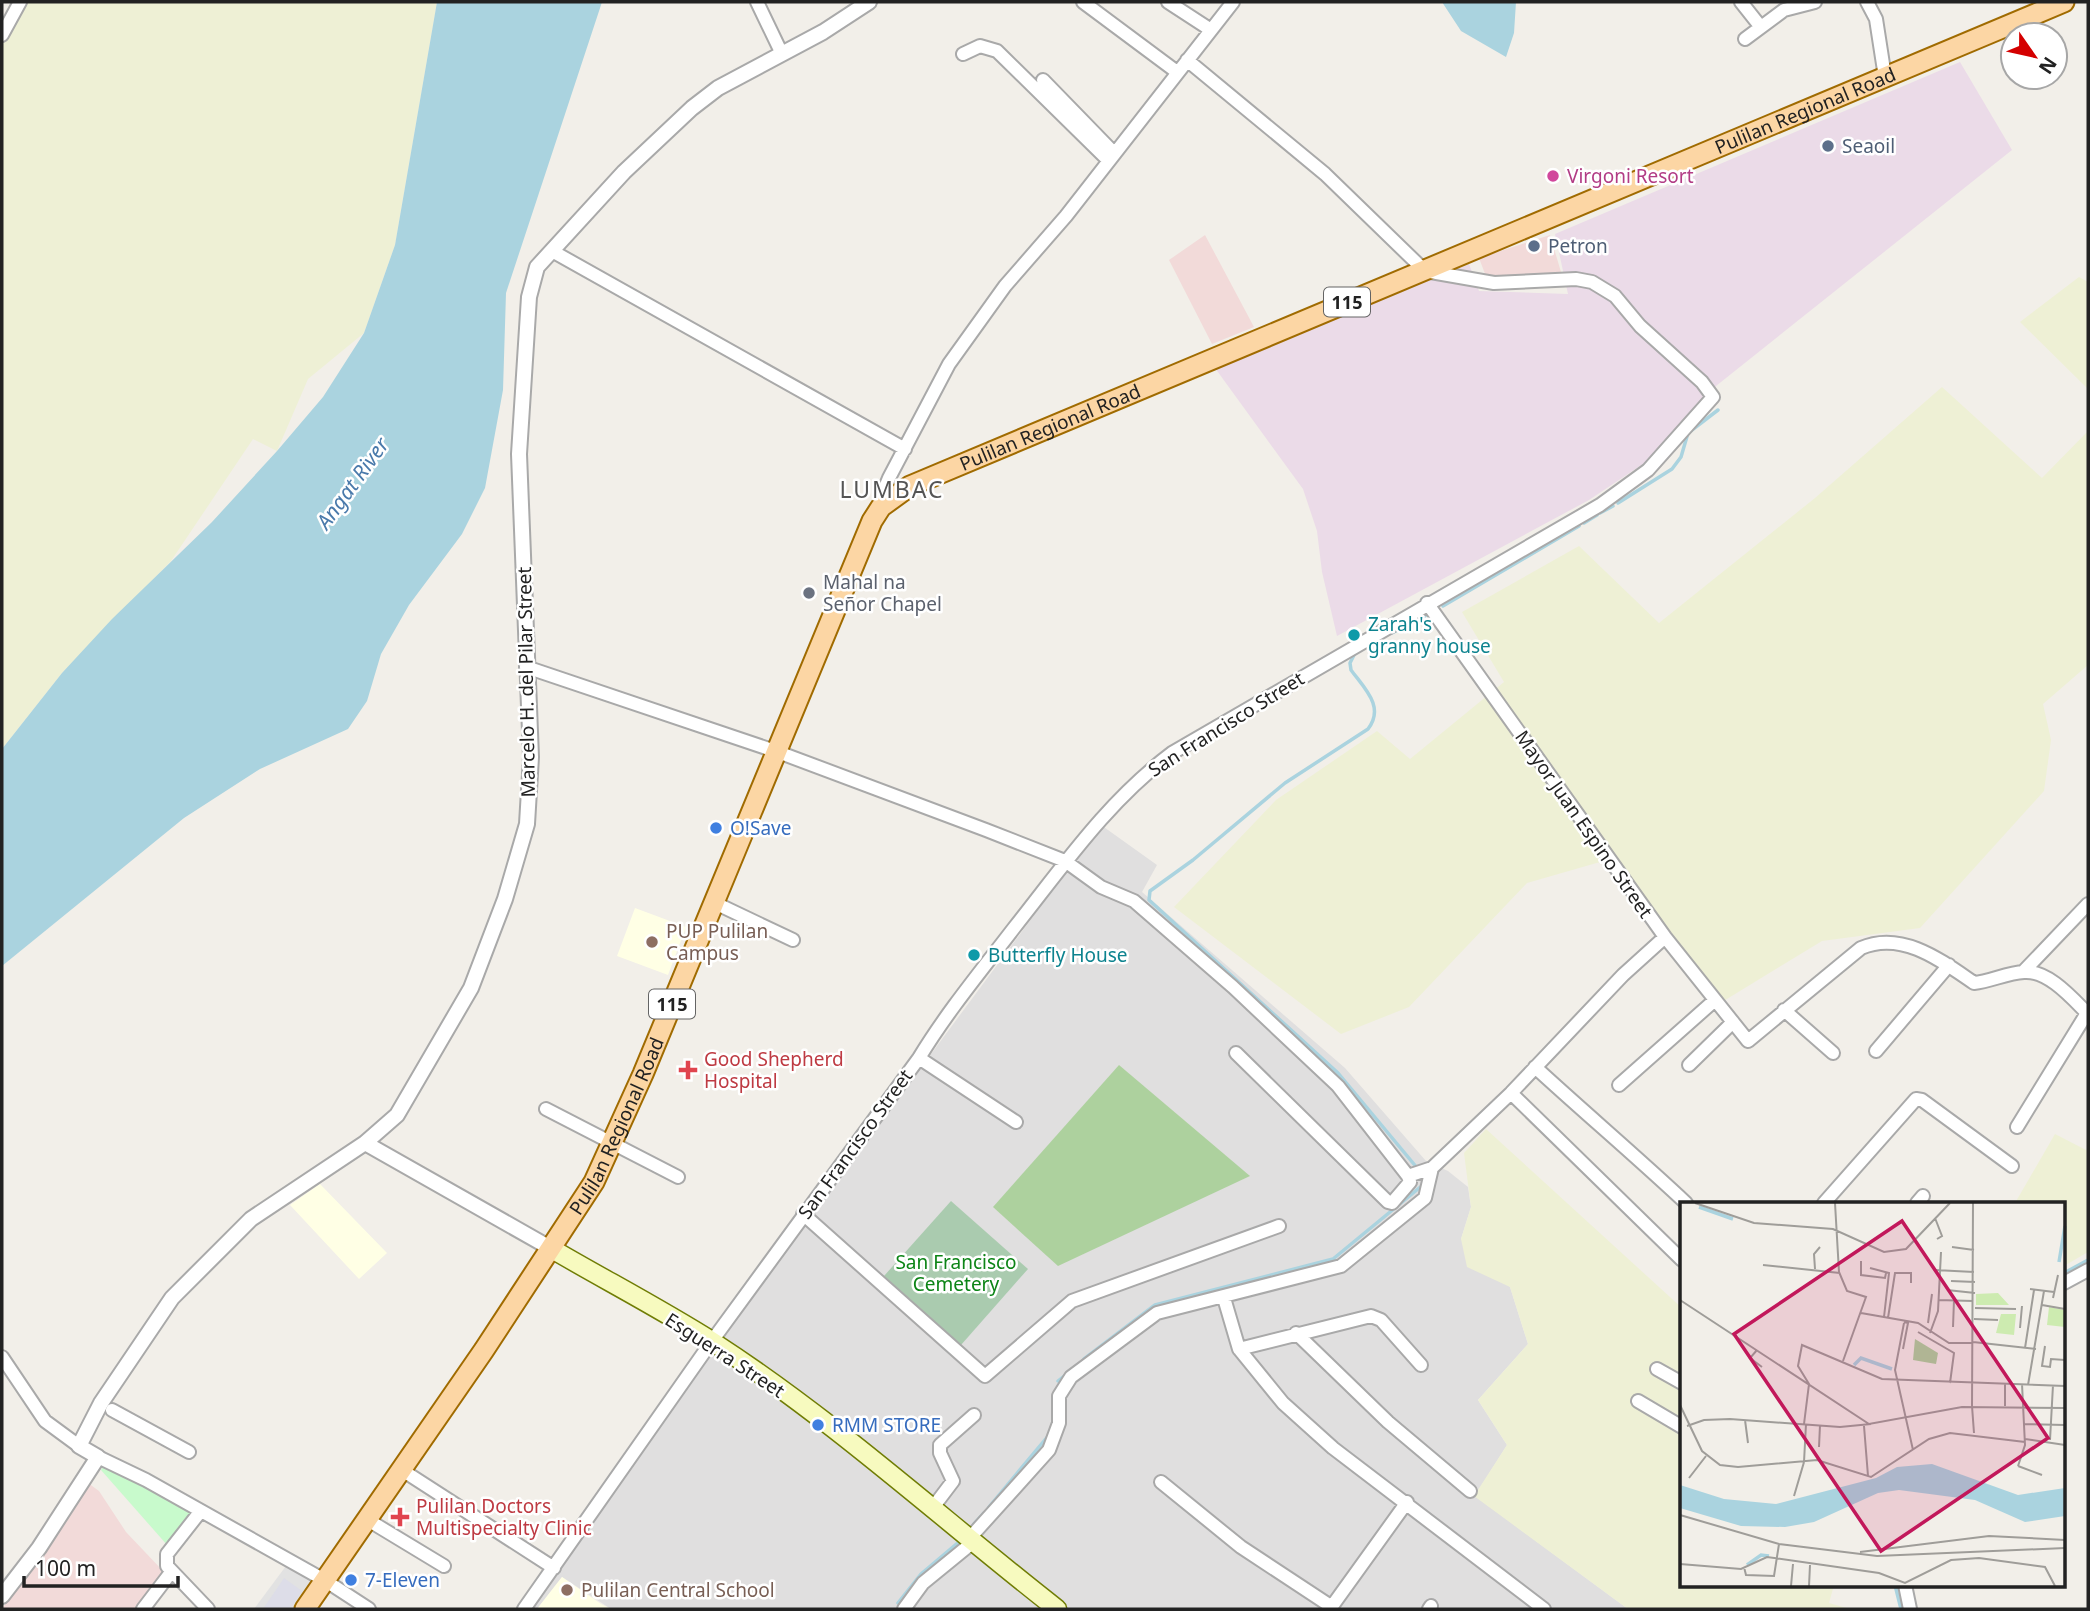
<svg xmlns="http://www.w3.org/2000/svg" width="2090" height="1611" viewBox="0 0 2090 1611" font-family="'Noto Sans',sans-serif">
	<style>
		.residential { fill: #e0dfdf }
		.commercial { fill: #f2dad9 }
		.industrial { fill: #ebdbe8 }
		.education { fill: #ffffe5 }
		.farmland { fill: #eef0d5 }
		.forest { fill: #add19e }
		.cemetery { fill: #aacbaf }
		.park { fill: #c8facc }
		.parking { fill: #e2e2e2 }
		.plaza { fill: #dddde8 }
		.water { fill: #aad3df }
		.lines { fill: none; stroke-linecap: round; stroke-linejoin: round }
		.stream { stroke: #aad3df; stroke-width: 3.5 }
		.minor-casing { stroke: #a9a9a9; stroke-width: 16 }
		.tertiary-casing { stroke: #a9a9a9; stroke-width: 18 }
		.secondary-casing { stroke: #707d05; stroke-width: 21 }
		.primary-casing { stroke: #a06b00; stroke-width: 23 }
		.minor { stroke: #fff; stroke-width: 12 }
		.tertiary { stroke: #fff; stroke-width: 14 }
		.secondary { stroke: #f7fabf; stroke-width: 18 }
		.primary { stroke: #fcd6a4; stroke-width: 19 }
		.service-dot { fill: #5c6f8a; stroke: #fff; stroke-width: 2.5 }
		.hotel-dot { fill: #d1479c; stroke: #fff; stroke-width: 2.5 }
		.worship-dot { fill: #6b7280; stroke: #fff; stroke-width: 2.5 }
		.culture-dot { fill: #0f9aa8; stroke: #fff; stroke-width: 2.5 }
		.shop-dot { fill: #3f7fe0; stroke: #fff; stroke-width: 2.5 }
		.education-dot { fill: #8d6e63; stroke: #fff; stroke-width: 2.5 }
		.health-dot { fill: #e0444e; stroke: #fff; stroke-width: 2.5 }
		.labels { text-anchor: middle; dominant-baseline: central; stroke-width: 5; stroke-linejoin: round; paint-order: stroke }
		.shield { fill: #fff; stroke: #646464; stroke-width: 2 }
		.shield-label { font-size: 18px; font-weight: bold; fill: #222 }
		.street-label { font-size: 19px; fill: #222; stroke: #fff }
		.service-label { font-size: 19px; fill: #4e5e75; stroke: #fff; text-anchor: start }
		.hotel-label { font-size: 19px; fill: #b23c85; stroke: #fff; text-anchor: start }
		.worship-label { font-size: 19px; fill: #5b616d; stroke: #fff; text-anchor: start }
		.culture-label { font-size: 19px; fill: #0d838f; stroke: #fff; text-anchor: start }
		.shop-label { font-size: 19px; fill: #366cbe; stroke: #fff; text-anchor: start }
		.education-label { font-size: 19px; fill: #785e54; stroke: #fff; text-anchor: start }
		.health-label { font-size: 19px; fill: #be3a42; stroke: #fff; text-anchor: start }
		.park-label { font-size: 19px; fill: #0c8416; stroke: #fff }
		.water-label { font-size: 21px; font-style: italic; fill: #4a7aab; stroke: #fff }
		.quarter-label { font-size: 23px; letter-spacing: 2px; fill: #555; stroke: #fff }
		.inset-river { fill: none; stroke: #aad3df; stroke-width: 3.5 }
		.inset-road { fill: none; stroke: #9f9d99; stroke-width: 2 }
		.view { fill: #c2185b; fill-opacity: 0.15; stroke: #c2185b; stroke-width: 3.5 }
		.inset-edge { fill: none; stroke: #222; stroke-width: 3.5 }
	</style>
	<rect width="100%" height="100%" fill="#f2efe9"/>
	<path class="residential" d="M1101,825l56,40 -15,27 203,176 81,93 22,10 20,16 3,20 -10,32 49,48 18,57 -50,56 29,45 -32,51 153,113h-1017l-49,-32 -25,32h-18z"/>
	<path class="commercial" d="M1205,235l49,92 -42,17 -43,-84z
		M1550,235l11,37 -74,7 -8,-21z
		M88,1483l11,8 27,41 37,39 -29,38h-132z"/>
	<path class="industrial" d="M1960,62l52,88 -296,236 -70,76 -57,38 -252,136 -15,-64 -5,-41 -14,-42 -88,-121 254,-104 10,27 89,3 -13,-60z"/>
	<path class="education" d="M635,908l51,19 -18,48 -51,-19z
		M320,1184l67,69 -28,26 -69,-74z
		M562,1577l39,27 10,5h-74z"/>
	<path class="farmland" d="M22,2h415l-42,243 -31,88 -56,46 -31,72 -24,-12 -82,122 -109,112 -60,76v-710z
		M2079,277l9,5v107l-68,-67z
		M1942,387l100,91 46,-47v234l-45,39 8,36 -7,51 -124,137 -98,13 -100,61 -115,-142 -80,23 -118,124 -68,27 -167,-127 102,-107 101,-69 33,28 94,-77 -42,-70 117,-66 80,77 156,-125z
		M1486,1129l196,179v277h152l-5,18 21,6h-222l-154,-113 33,-51 -29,-45 50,-56 -18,-57 -43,-20 -6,-28 10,-32 -7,-54z
		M2055,1134l33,17v101l-24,14v-63h-49z"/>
	<path class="forest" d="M1119,1065l131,111 -192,90 -65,-59z"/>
	<path class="cemetery" d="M951,1201l77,68 -67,76 -77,-69z"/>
	<path class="park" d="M106,1462l87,49 -25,35 -67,-76z"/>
	<path class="parking" d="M286,1566l31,17 -19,26h-44z"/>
	<path class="plaza" d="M284,1578l18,13 -12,18h-27z"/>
	<path class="water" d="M437,2h165l-96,291 -3,97 -18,98 -23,46 -53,71 -28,49 -14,47 -19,28 -88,40 -76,49 -182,148v-217l60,-76 50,-54 100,-97 65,-71 46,-54 41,-64 31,-88z
		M1442,2h74l-2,31 -8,24 -45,-26z"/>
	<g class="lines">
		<path class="stream" d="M1618,503l54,-34 9,-12 7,-24 30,-23
			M1600,513l13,-7
			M1584,523l13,-8
			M1443,606l136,-80
			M1392,633l33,-17
			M1355,653l-5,10 1,7c14,19 34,37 17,59l-83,54 -92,77 -43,31 -1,9 189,173 80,96
			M2064,1273l24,-13
			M1084,1359l71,-54 178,-46 91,-75
			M1058,1381l10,-8
			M989,1507l60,-72
			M974,1524l10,-11
			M1895,1585l6,24
			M898,1603l23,-29 39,-33"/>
		<g class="minor-casing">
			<path id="minor" d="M757,2l25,52
				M1083,2l94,70
				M1168,2l43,28
				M1741,2l19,24
				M1867,2l9,17 9,58
				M2,35l18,-33
				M1745,39l39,-29 31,-8
				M963,54l17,-8 17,5 111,109
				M1043,80l70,72
				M552,251l353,198
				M881,507l1,-12 7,-17 60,-114 56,-78 61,-70 167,-214
				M1427,603l238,334 83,104 113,-93c41,-18 81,13 113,35 17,-2 33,-10 50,-11 24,-2 48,26 64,42
				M526,667l252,85 208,78 79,31 36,26 33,14 99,86 105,99 70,90 2,6 -18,21 -4,-1 -152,-149
				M715,903l78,37
				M2023,972l65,-68
				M1784,1010l49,43
				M1876,1051l73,-86
				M919,1058l97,64
				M1689,1065l44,-43
				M1535,1067c50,46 101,89 151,136
				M1619,1085l96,-85
				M1511,1093l171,167
				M546,1109l132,68
				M2017,1127l70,-114
				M1408,1176l24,-8 79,-75 112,-118 42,-38
				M1824,1203l92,-104 6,1 90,66
				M1917,1203l6,-7
				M803,1214l182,162 87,-75 207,-75
				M2064,1283l24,-13
				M1224,1298l15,51 44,54 50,45 211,161
				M1296,1333l92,89 82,69
				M1239,1349l132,-33 10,4 40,45
				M2,1357l43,64 34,25
				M1657,1369l25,14
				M1638,1401l44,26
				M112,1410l77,42
				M98,1457l48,23 180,101 43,28
				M402,1470l152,98
				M1161,1482l80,65 91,60
				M931,1510l22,-29 -13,-28v-8l34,-30
				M200,1512l-33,42v12l41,43
				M368,1520l76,46
				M968,1540l81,-90 10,-27v-27l12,-19 86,-64 184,-47 84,-68 7,-30
				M1905,1585l5,24
				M143,1609l29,-38
				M524,1609l188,-268 207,-283c28,-46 62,-87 95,-130 50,-63 93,-126 158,-175l428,-248 48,-35 65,-73 -11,-15 -62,-56 -25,-30 -23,-14 -16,-3 -82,4 -69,-12 -100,-97 -138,-114
				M904,1609l19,-26 49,-40
				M1330,1609l77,-107
				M1429,1609l2,-3"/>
		</g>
		<g class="tertiary-casing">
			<path id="tertiary" d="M365,1143l187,106
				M2,1596l37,-48 59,-91 -19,-11 22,-43 71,-105 79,-79 114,-76 32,-28 74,-127 34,-89 22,-75 4,-67 -12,-303 10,-157 8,-30 87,-95 68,-64 26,-20 105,-56 46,-30"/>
		</g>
		<g class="secondary-casing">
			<path id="secondary" d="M552,1249c53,31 109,60 161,93 122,79 230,178 344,267"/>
		</g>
		<g class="primary-casing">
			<g id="primary">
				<path id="s1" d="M305,1609l179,-259 110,-168 49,-108 229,-553 9,-14 29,-21 1154,-484"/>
			</g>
		</g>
		<use href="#minor" class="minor"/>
		<use href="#tertiary" class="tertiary"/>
		<use href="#secondary" class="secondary"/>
		<use href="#primary" class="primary"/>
	</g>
	<g class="service-dot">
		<circle cx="1828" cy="146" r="7"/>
		<circle cx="1534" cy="246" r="7"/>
	</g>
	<circle class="hotel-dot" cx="1553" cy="176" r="7"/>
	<circle class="worship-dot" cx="809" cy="593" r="7"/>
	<g class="culture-dot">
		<circle cx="1354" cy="635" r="7"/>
		<circle cx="974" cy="955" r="7"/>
	</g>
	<g class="shop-dot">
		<circle cx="716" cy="828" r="7"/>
		<circle cx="818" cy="1425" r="7"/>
		<circle cx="351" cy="1580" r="7"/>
	</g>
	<g class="education-dot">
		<circle cx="652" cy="942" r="7"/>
		<circle cx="567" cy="1590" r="7"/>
	</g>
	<g class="health-dot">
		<path d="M684.5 1059.5h7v7h7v7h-7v7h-7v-7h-7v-7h7z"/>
		<path d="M396.5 1506.5h7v7h7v7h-7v7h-7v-7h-7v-7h7z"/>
	</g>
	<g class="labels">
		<g class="shield">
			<rect x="1324" y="287.5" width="46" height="29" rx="5"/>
			<rect x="649" y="989.5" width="46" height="29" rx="5"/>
		</g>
		<g class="shield-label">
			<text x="1347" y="302">115</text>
			<text x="672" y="1004">115</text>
		</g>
		<g class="street-label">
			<text stroke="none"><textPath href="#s1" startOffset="2256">Pulilan Regional Road</textPath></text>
			<text stroke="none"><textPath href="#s1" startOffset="1437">Pulilan Regional Road</textPath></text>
			<text transform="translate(526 682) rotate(-91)">Marcelo H. del Pilar Street</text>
			<text transform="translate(1226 724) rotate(-32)">San Francisco Street</text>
			<text transform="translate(1584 824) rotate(55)">Mayor Juan Espino Street</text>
			<text stroke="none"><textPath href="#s1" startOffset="576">Pulilan Regional Road</textPath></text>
			<text transform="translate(855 1144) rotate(-54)">San Francisco Street</text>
			<text transform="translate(725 1355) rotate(33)">Esguerra Street</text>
		</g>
		<g class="service-label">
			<text x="1842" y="146">Seaoil</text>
			<text x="1548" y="246">Petron</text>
		</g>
		<g class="hotel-label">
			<text x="1567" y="176">Virgoni Resort</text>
		</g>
		<g class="worship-label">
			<text x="823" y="582">Mahal na<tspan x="823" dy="22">Señor Chapel</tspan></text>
		</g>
		<g class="culture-label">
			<text x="1368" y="624">Zarah's<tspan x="1368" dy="22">granny house</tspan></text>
			<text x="988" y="955">Butterfly House</text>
		</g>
		<g class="shop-label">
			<text x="730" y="828">O!Save</text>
			<text x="832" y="1425">RMM STORE</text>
			<text x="365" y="1580">7-Eleven</text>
		</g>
		<g class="education-label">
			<text x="666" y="931">PUP Pulilan<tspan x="666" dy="22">Campus</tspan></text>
			<text x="581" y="1590">Pulilan Central School</text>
		</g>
		<g class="health-label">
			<text x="704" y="1059">Good Shepherd<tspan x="704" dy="22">Hospital</tspan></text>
			<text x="416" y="1506">Pulilan Doctors<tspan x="416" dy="22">Multispecialty Clinic</tspan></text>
		</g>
		<g class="park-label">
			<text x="956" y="1262">San Francisco<tspan x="956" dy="22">Cemetery</tspan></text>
		</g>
		<g class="water-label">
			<text transform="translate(352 483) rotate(-54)">Angat River</text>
		</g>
		<g class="quarter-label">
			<text x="892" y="489">LUMBAC</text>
		</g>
	</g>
	<g transform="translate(1680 1202)">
		<rect width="385" height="385" fill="#f2efe9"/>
		<path d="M318,91l11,12h-33v-11zM369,105l16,3v17l-18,-2zM321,112h15l-2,21 -18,-2z" fill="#cdebb0"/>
		<path d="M235,137l23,14 -2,11 -23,-4z" fill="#add19e"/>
		<path d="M252,262l86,31 47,-7v28l-40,6 -50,-22 -76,-10 -21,3 -64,29 -29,5 -44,-1 -61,-18v-23l44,14 52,5 100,-26 21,-11z" fill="#aad3df"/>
		<path class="inset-river" d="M19,5l34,12M379,60l6,-36M174,163l7,-7 31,11M67,363l14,-10 8,1"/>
		<path class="inset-road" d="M15,1l59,20 79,6 51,23 22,-3 44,-46M155,1l4,69 8,19 19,6 -23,64M255,16l7,18 -5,3M272,45l22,3M181,59v14l24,3 1,-5M83,63l77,8M190,66l19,5 -5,44M135,67l-1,-15 6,-7M255,68l39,2M271,79l24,1M350,87l24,3M267,88l28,3M373,96l5,-23M0,98l189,124 93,-17 103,1M258,98l35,1M362,103l23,4M295,106l41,1M181,111l57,10 31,20h24M208,116l7,-45h16v10M294,117l24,1M224,121l-9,47 18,80M248,121l4,-29M273,125l1,-27M340,126l2,-22M238,130l36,21 -4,30M250,131l8,-22 3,-59M293,140l63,7M365,144l-3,20 8,1 1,-8 14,1M345,146l9,-58M223,147l5,-26 -4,-1M77,148l-7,8 12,9M325,182v22M348,183l16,-94M0,203l22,46 18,14 18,2 79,-7 54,17 58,-38 21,-6 75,9M292,204l2,27M292,204l1,-203M65,218l3,23M124,222l5,-40 -11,-18 4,-21 80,34 183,7M344,222l41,1M7,224l17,-6 26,-1 110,8 31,-3M184,224l4,50M345,237l40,6M370,238l3,-55M139,245l1,-22M338,264l7,-21 -3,-61M338,264l24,9M9,276l17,-22M114,294l10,-34 2,-38M0,313l99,29 98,12 188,-8M180,350l129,-16 76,4M0,362l61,5 26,-12 112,16 26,10 46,-23 28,-2 66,9 10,19M64,365l2,8 28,1 5,-32M111,384l2,-22M129,384l1,-21"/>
		<path class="view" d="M222,19l146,217 -167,113 -147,-217z"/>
		<rect width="385" height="385" class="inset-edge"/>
	</g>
	<rect width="2090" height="1611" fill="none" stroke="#222222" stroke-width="7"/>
	<g transform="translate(2034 56) rotate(124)"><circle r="33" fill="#ffffff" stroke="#a7a7a7" stroke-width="2"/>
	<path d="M0-5L12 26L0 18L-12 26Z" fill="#d40000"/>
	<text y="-10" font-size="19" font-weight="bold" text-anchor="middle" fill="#222222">N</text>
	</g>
	<path d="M24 1576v10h154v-10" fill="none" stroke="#222222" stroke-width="3.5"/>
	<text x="35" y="1576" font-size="21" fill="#222222" stroke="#ffffff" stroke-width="5" paint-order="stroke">100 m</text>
</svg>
